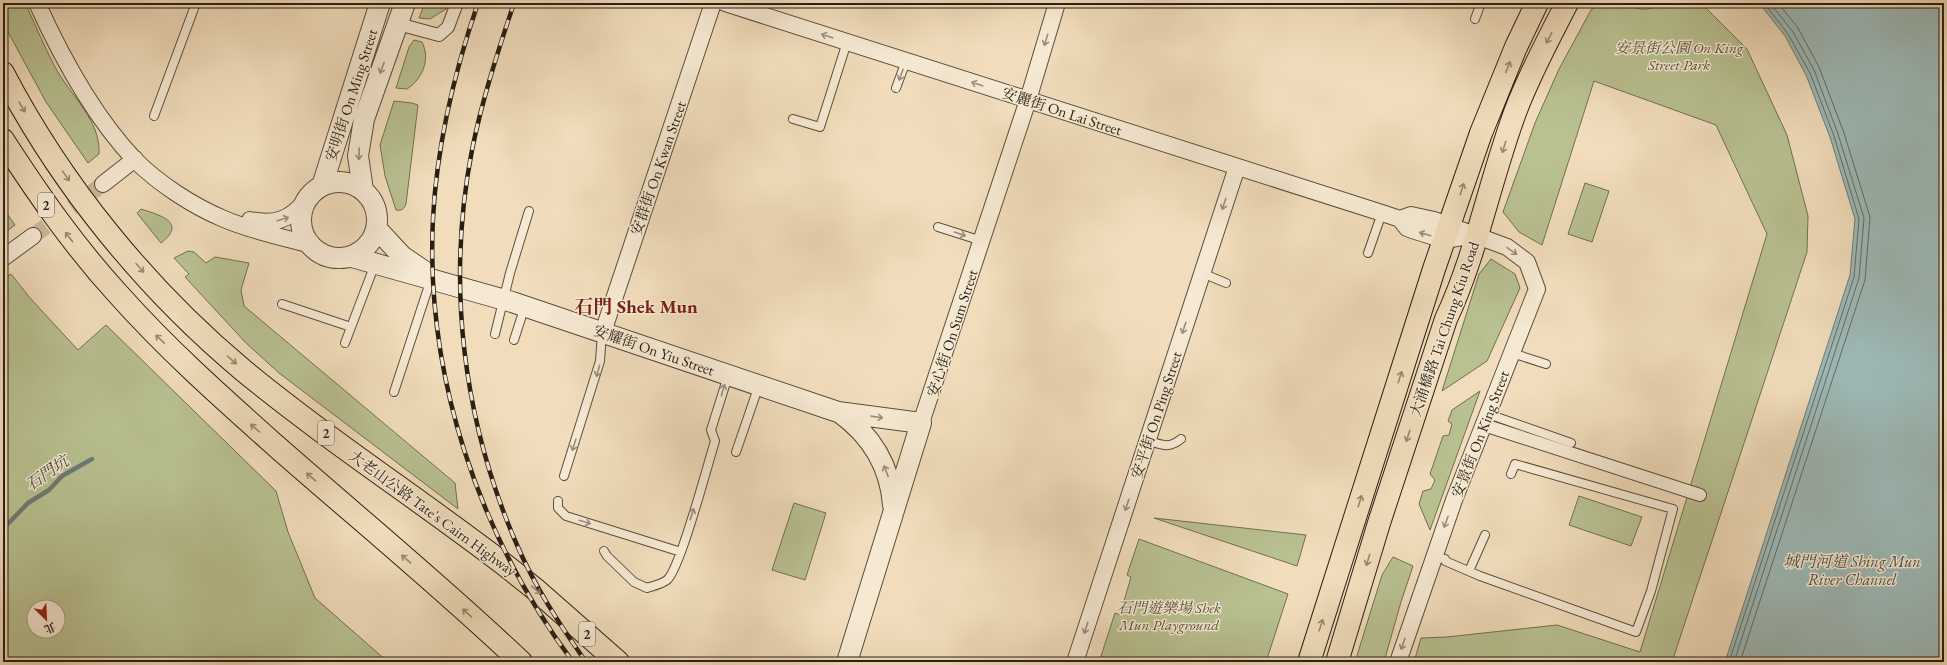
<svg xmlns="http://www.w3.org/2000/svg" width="1947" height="665" viewBox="0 0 1947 665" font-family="'EB Garamond','Noto Serif TC',serif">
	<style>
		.green { fill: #b9c191; stroke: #707052; fill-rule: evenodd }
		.water { fill: #9dbab8; stroke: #6e7c76 }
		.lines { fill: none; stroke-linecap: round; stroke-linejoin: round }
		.shore { stroke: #626c66; stroke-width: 1 }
		.stream { stroke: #6e7c76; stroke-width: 4.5 }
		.minor-tunnel { stroke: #c9b79a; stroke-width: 16; stroke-dasharray: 16 8; stroke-linecap: butt }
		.service-casing { stroke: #5a4e3e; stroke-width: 10 }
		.pedestrian-casing { stroke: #5a4e3e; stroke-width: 14 }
		.minor-casing { stroke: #5a4e3e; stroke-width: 18 }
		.tertiary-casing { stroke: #5a4e3e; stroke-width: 22 }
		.primary-casing { stroke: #281f14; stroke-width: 24 }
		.motorway-casing { stroke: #281f14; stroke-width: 24 }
		.service { stroke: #f6e9d3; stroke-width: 8 }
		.pedestrian { stroke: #f6e9d3; stroke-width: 12 }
		.minor { stroke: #f6e9d3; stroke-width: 16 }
		.tertiary { stroke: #f6e9d3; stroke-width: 20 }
		.primary { stroke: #f1ddbc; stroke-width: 22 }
		.motorway { stroke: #f1ddbc; stroke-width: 22 }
		.rail-casing { stroke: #281f14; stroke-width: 4.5 }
		.rail { stroke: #f6e9d3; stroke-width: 3; stroke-dasharray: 9; stroke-linecap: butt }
		.oneway { stroke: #998e7d }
		.oneway2 { stroke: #978870 }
		.labels { text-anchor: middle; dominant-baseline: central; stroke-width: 3; stroke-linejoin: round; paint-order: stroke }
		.shield { fill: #f6e9d3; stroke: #665c4d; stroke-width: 1 }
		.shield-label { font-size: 14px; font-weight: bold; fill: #281f14 }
		.park-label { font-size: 15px; font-style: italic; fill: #54503a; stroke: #f6e9d3 }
		.street-label { font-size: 15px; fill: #281f14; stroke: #f6e9d3 }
		.water-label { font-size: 16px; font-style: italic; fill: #4b4e45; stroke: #f6e9d3 }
		.district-label { font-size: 19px; font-weight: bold; fill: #7a1f14; stroke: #f6e9d3 }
	</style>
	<rect width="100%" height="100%" fill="#f1ddbc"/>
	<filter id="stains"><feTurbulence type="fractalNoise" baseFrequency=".005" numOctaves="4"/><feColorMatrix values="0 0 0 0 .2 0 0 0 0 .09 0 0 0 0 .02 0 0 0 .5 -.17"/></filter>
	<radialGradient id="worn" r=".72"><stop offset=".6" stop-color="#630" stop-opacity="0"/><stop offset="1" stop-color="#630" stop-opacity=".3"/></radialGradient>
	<path class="green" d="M3,3h22c10,21 19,43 30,64 15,28 46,53 44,87l-11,9 -42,-61 -39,-72 -4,-8z
		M425,3h25l-4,6 -16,10 -11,-1z
		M1599,3h31c12,13 26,2 39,0 10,-1 22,0 32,0l46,46 40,86 21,81 -1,36 -135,410h-258l7,-24 26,-1 110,-12 83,27 127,-418 -51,-109 -122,-44 -52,164 -23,-13 -16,-20 32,-89 24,-54 32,-59z
		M414,40l8,2c9,18 0,37 -15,47l-11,-1 13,-41z
		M394,101l18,2 6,2 -12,99c-2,5 -4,7 -10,6l-11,-34 -5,-31z
		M1585,183l24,8 -17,51 -24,-8z
		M3,208l12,17 -12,9z
		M141,209c18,6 47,13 20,34l-24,-30z
		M188,251l6,1 12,11 9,-6 34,6 -8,27 3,16 211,177 3,26 -179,-136 -33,-30 -61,-66 4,-3 -15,-16z
		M1491,259l24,15 5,14 -33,73 -45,30 37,-117z
		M11,274l19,24 48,52 28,-25 170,166 12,41 27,66 73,64h-385v-383zM34,607h24v24h-24z
		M1480,391l-50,139 -11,-26 4,-13 8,-2 4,-9 -5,-6 13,-38 6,-1 3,-11 -4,-3 4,-11z
		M1579,496l63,21 -11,29 -62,-21z
		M794,503l32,10 -21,67 -33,-10z
		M1154,518l152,17 -9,31z
		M1139,539l149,55 -22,68h-153l-12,-6 14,-43 5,2 11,-38 -4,-2z
		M1393,557l20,9 -12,36 -17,60h-29l27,-87z"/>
	<path class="water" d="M1759,3h185v659h-219l125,-387 5,-56 -25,-82 -24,-62 -21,-39z"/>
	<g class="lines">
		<path class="shore" d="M1729,662l125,-385 5,-58 -25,-83 -24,-63 -22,-39 -24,-31
			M1734,662l125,-384 5,-60 -26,-84 -24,-64 -21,-38 -23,-29
			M1740,662l125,-382 5,-63 -26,-84 -25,-66 -21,-39 -20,-25"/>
		<path class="stream" d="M3,529l25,-26 21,-13 13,-14 30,-17"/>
		<path class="minor-tunnel" d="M33,236l70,-52"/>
		<g class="service-casing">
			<path id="service" d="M1475,19l6,-16
				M896,88l10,-27
				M154,116l42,-113
				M793,119l27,8 27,-85
				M938,227l44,14
				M1368,253l14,-40
				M1202,273l24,10
				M282,304l69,23
				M495,334l15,-61 19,-62
				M514,340l11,-34
				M345,343l30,-79
				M1512,353l34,11
				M394,392l37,-113
				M1488,414l83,29
				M1147,440c14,5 22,9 34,-1
				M736,452l23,-67
				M564,476l36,-115 2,-28
				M558,501v7l8,8 115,36
				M604,551l3,5 27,26 13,6c6,-2 15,-4 20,-8 13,-10 41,-117 48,-139l-4,-11 17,-54
				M1434,556l11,3v2l35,15 156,56 15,-41 22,-82 -158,-45 -4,10
				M1469,571l16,-36"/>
		</g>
		<g class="pedestrian-casing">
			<path id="pedestrian" d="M398,24l41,11 9,-8 9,-24
				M1484,425l216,70"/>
		</g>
		<g class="minor-casing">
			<path id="minor" d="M37,3c24,53 58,115 98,157 24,24 58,46 89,59 25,11 57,18 84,25
				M725,3l657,210 18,6 7,9 5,2 32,10 32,-5
				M103,184l32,-25
				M250,220c25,5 40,0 56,-20
				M3,258l30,-22
				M603,332l110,-329
				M921,423l107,-323 29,-97
				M1075,662l162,-495
				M1398,662l56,-162 83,-211 -10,-27 -20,-15 -73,-27 -23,-5 -11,4"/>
		</g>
		<g class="tertiary-casing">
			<path id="tertiary" d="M301 220a38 38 0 1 1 76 0a38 38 0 1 1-76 0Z
				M322,186l58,-183
				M363,190l-5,-34 6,-37 41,-116
				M377,229l25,27 22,15
				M352,257l160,45 326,110 83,11 -74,239
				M839,412c32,23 51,53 54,93"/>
		</g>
		<g class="primary-casing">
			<path id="primary" d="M1309,662l125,-393 47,-136 35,-86 21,-44
				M1337,662l42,-139 67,-204c31,-66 44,-140 70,-209 14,-37 33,-72 51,-107"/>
		</g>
		<g class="motorway-casing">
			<path id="motorway" d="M3,73c59,113 143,216 241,298 84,69 175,128 261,194l30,24 83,73
				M3,140c35,54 71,106 115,154 49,55 103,103 158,152 82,72 166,141 245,216"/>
		</g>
		<use href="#service" class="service"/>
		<use href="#pedestrian" class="pedestrian"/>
		<use href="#minor" class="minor"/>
		<use href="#tertiary" class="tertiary"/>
		<use href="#primary" class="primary"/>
		<use href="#motorway" class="motorway"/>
		<g class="rail-casing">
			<path id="rail" d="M478,3c-24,70 -41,141 -45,215 -8,158 46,318 140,444
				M514,3c-16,48 -32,97 -42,147 -26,134 -9,271 45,395 18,42 43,80 69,117"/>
		</g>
		<use href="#rail" class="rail"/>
	</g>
	<defs><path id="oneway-shaft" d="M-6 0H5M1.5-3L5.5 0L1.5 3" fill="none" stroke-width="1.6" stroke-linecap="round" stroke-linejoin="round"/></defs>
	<g class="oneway">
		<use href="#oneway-shaft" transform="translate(827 36) rotate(-162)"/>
		<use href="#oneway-shaft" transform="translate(1046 40) rotate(107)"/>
		<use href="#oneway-shaft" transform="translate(382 68) rotate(110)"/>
		<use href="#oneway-shaft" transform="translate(901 75) rotate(110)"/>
		<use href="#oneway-shaft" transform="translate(977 84) rotate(-162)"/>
		<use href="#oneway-shaft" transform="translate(359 154) rotate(92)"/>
		<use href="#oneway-shaft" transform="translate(1224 204) rotate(108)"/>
		<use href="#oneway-shaft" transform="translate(283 219) rotate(-17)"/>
		<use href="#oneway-shaft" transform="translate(960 234) rotate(19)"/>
		<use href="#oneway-shaft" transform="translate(1425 234) rotate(-164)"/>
		<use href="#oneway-shaft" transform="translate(1512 251) rotate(35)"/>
		<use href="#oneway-shaft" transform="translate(1184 328) rotate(108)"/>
		<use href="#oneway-shaft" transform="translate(598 371) rotate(106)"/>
		<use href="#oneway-shaft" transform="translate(723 390) rotate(-74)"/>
		<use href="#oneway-shaft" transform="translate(877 417) rotate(8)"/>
		<use href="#oneway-shaft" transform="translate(574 445) rotate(108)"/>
		<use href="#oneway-shaft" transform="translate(886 471) rotate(-111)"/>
		<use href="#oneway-shaft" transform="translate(1127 505) rotate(108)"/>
		<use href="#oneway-shaft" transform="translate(692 514) rotate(-73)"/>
		<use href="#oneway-shaft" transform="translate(585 522) rotate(17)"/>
		<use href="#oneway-shaft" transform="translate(1446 522) rotate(110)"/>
		<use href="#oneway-shaft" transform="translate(1086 628) rotate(108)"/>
		<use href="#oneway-shaft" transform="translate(1403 644) rotate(109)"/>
	</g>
	<g class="oneway2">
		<use href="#oneway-shaft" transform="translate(1549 38) rotate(118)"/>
		<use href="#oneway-shaft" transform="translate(1508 67) rotate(-68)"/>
		<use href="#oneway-shaft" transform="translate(22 107) rotate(59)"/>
		<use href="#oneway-shaft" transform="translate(1504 147) rotate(108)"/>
		<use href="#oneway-shaft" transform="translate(66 176) rotate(55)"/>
		<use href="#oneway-shaft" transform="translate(1462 189) rotate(-72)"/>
		<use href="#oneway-shaft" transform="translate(69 237) rotate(-127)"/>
		<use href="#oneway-shaft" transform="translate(140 268) rotate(48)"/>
		<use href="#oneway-shaft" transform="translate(160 339) rotate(-136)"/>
		<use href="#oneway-shaft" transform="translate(232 360) rotate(41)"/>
		<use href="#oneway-shaft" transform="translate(1400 377) rotate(-72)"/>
		<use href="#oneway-shaft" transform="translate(255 428) rotate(-139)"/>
		<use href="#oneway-shaft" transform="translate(1408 436) rotate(108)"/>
		<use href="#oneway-shaft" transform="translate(311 477) rotate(-139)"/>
		<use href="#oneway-shaft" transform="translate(1360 501) rotate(-72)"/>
		<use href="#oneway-shaft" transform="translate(406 559) rotate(-139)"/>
		<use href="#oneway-shaft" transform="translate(1368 560) rotate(107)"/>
		<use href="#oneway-shaft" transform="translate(536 590) rotate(40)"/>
		<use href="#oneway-shaft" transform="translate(467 613) rotate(-139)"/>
		<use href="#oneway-shaft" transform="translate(1321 625) rotate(-72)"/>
	</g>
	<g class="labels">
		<g class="shield">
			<rect x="38" y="193" width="16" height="24" rx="3"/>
			<rect x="318" y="421" width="16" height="24" rx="3"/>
			<rect x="579" y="622" width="16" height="24" rx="3"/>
		</g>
		<g class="shield-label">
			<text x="46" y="205">2</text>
			<text x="326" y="433">2</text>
			<text x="587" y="634">2</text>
		</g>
		<g class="park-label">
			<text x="1679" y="47">安景街公園 On King<tspan x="1679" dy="17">Street Park</tspan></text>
			<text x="1169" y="607">石門遊樂場 Shek<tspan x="1169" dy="17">Mun Playground</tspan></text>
		</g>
		<g class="street-label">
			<text transform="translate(351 95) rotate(-72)">安明街 On Ming Street</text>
			<text transform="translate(1062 111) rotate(18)">安麗街 On Lai Street</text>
			<text transform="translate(658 168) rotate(-71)">安群街 On Kwan Street</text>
			<text transform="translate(1444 329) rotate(-71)">大涌橋路 Tai Chung Kiu Road</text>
			<text transform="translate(952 333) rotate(-72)">安心街 On Sum Street</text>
			<text transform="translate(654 350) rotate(19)">安耀街 On Yiu Street</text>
			<text transform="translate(1156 415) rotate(-72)">安平街 On Ping Street</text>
			<text transform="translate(1480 434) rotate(-69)">安景街 On King Street</text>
			<text transform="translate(433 513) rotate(36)">大老山公路 Tate's Cairn Highway</text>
		</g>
		<g class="water-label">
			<text transform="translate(47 473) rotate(-35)">石門坑</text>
			<text x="1852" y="561">城門河道 Shing Mun<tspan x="1852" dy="18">River Channel</tspan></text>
		</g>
		<g class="district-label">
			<text x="636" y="306">石門 Shek Mun</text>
		</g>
	</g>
	<rect width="1947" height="665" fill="none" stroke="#f1ddbc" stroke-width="16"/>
	<rect x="4" y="4" width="1939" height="657" fill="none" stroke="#281f14" stroke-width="2"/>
	<rect x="8" y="8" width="1931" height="649" fill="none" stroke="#281f14"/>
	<g transform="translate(46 619) rotate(156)"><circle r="19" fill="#f6e9d3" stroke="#a49887"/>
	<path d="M0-3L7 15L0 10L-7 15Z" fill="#8f2418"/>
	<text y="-6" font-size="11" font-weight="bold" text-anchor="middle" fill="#281f14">北</text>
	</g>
	<rect width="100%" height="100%" filter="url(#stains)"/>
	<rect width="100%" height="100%" fill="url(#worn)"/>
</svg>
